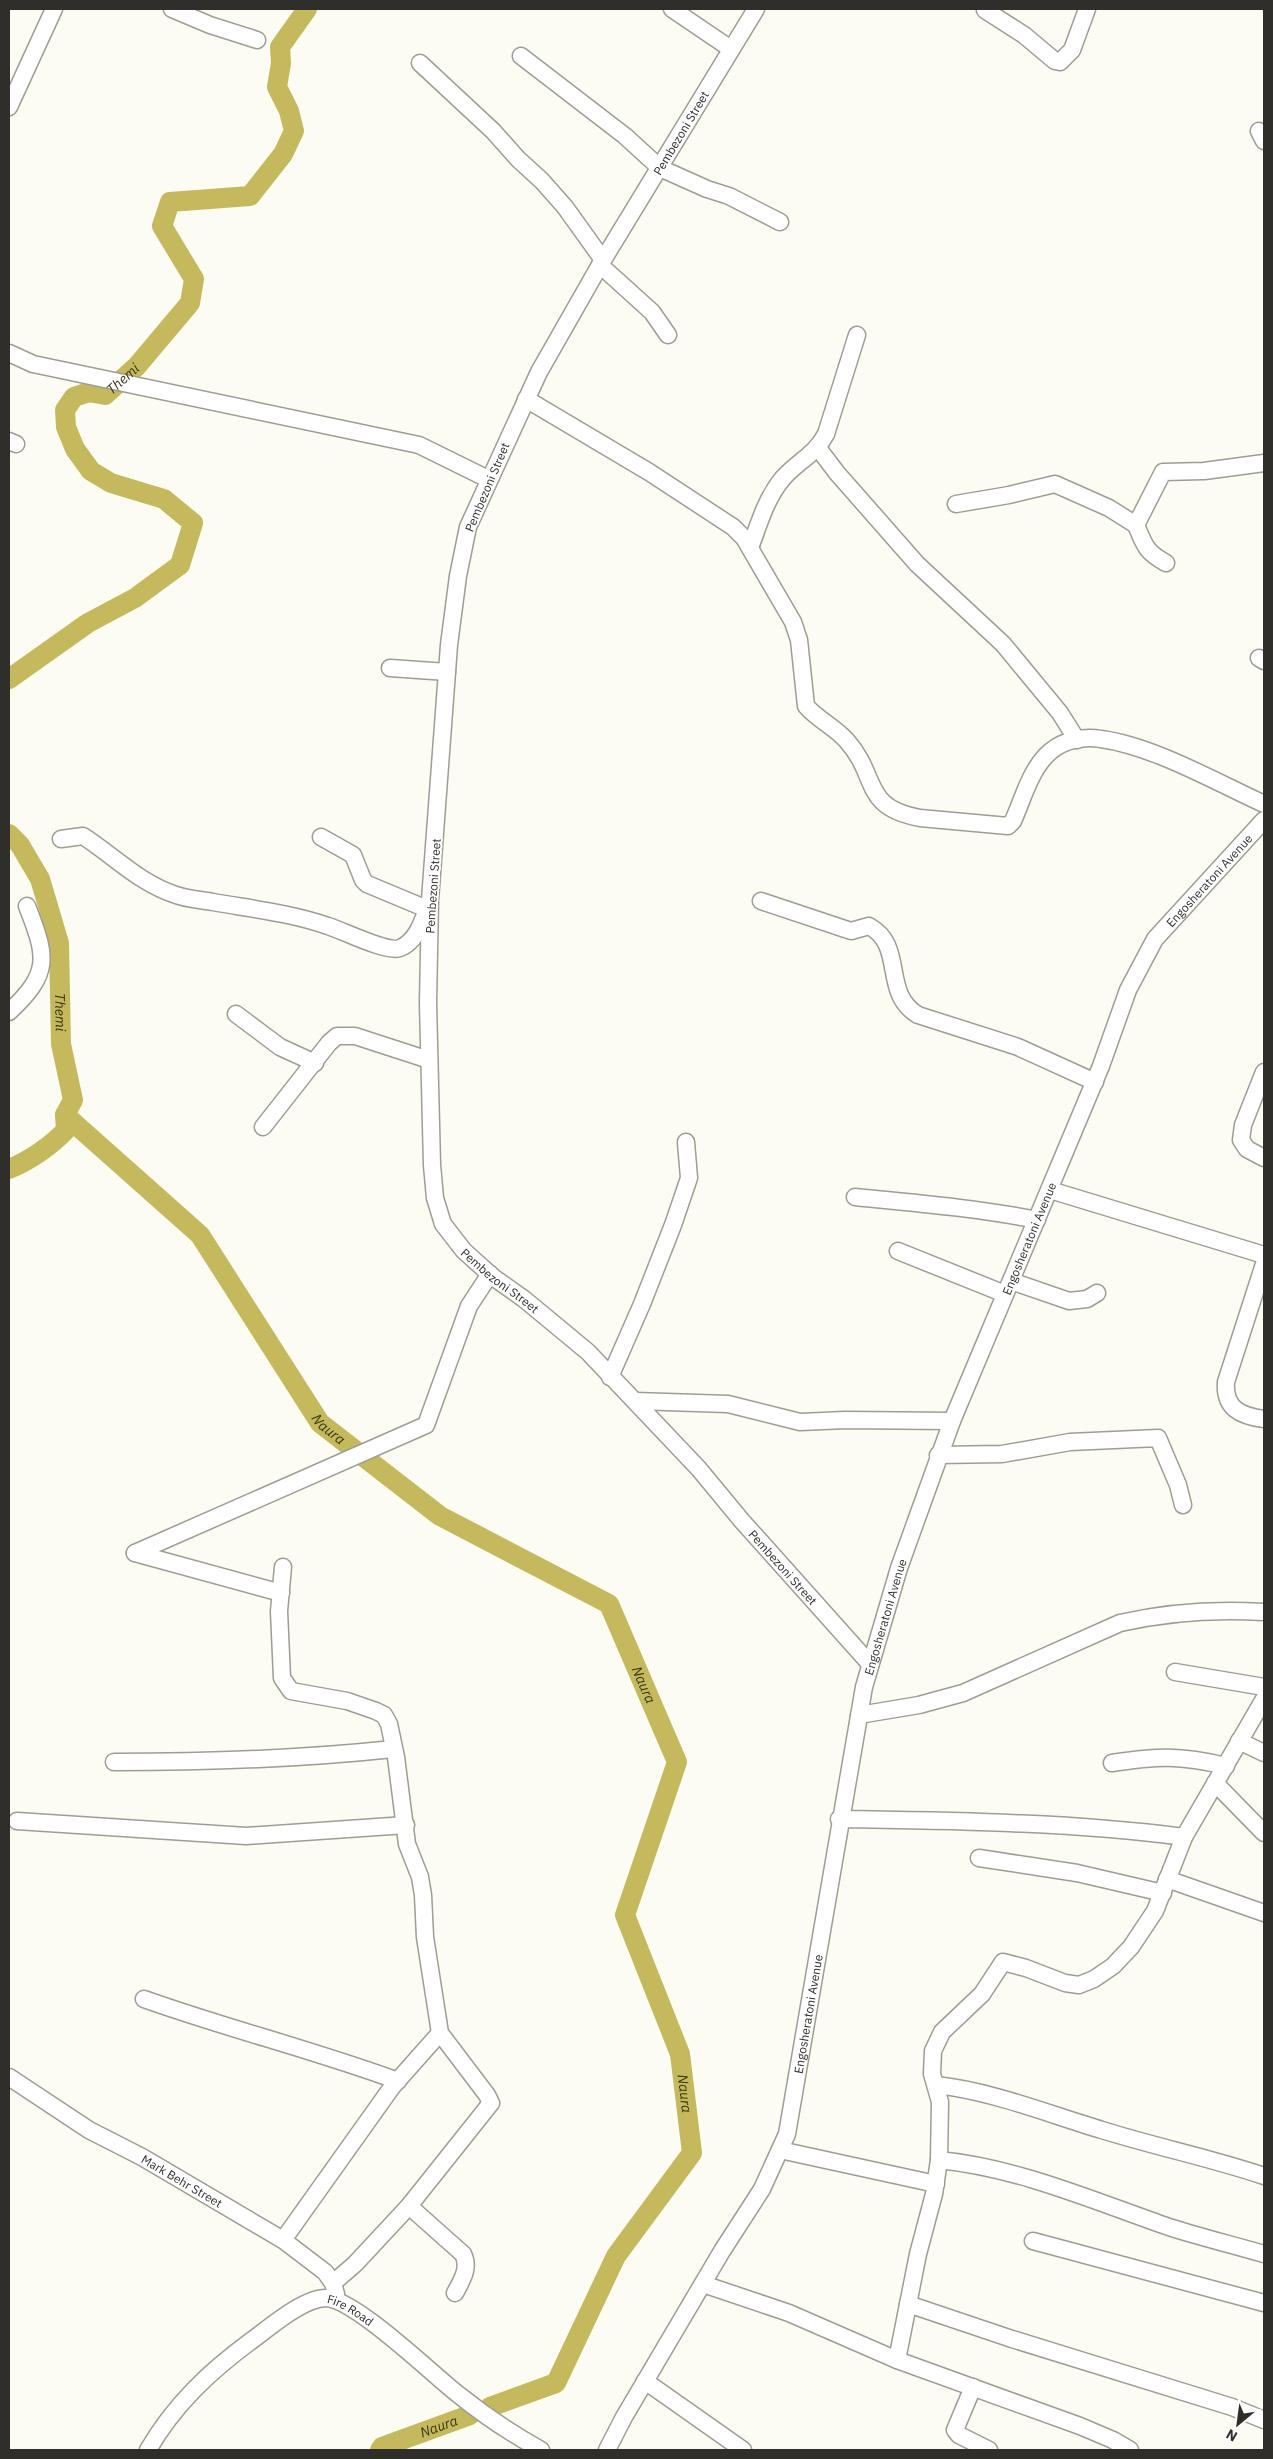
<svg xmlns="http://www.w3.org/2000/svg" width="1273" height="2459" viewBox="0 0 1273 2459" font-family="'IBM Plex Sans',sans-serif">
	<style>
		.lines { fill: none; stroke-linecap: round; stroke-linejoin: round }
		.river { stroke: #c5b95e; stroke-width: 20 }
		.minor-casing { stroke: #9d9d95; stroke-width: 19 }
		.minor { stroke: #fff; stroke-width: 16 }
		.labels { text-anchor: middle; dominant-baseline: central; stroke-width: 4; stroke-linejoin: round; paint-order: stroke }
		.street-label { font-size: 12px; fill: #2f2e2b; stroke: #fff }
		.water-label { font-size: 14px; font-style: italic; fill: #38330b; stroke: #fff }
	</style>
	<rect width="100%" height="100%" fill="#fdfcf3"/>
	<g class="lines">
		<g class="river">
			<path id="s1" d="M9,679l79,-56 47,-25 45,-33 13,-42 -29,-24 -53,-16 -20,-12 -16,-22 -9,-22 -1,-17 9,-13 15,-5 16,3 32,-29 53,-63 4,-24 -32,-53 8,-24 80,-6 33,-42 11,-23 -5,-20 -12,-24 4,-24 -1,-16 27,-38"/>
			<path id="s2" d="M9,834l11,11 20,34 19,64 2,101 12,56 -8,15 1,15c-15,16 -37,31 -57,39"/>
			<path id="s3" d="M65,1115l135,120 120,188 120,93 169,88 68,158 -52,153 55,139 12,99 -76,103 -60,127 -66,24"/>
			<path id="s4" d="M380,2450l2,-3 88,-32"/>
		</g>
		<g class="minor-casing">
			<g id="minor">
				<path d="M172,9l38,16 47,15"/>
				<path d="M672,9l59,40"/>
				<path id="s5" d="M756,9l-156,256 -61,107 -71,155 -10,49 -9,69 -19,255 -2,103 4,162 3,33 8,26 21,27 29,26 31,22 64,53 111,117 43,52 128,143"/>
				<path d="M985,10l39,25 31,26 5,1 12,-12 15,-41"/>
				<path d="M521,56l104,80 35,32 47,21 22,7 51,26"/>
				<path d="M420,63l73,68 25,28 24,22 23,26 38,53"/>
				<path d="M9,107l45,-98"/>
				<path d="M1259,131l5,10"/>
				<path d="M600,265l52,47 16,23"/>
				<path d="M9,353l24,11 386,81 69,34"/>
				<path d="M526,399l123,73 84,55 11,11 49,84 6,18 7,66c12,14 29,21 41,35 32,36 14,66 73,77l88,8 5,-5c10,-22 18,-54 38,-70 13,-11 33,-15 50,-12 52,7 115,43 163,65"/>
				<path d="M9,441l7,3"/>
				<path d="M818,448l19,25 80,91 86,80 57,69 17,27"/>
				<path d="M956,504l53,-9 46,-11 54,24 27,17c9,21 9,26 30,38"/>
				<path d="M1136,525l27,-53 41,-1 60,-8"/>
				<path d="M750,548c9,-24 16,-50 33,-70 15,-17 32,-23 43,-44l31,-99"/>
				<path d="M1259,658l5,3"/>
				<path d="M390,668l57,4"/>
				<path d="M321,837l32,18 10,25 4,4 60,25"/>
				<path d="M61,839l22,-3c31,20 56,47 93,59 11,4 25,5 37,7 39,7 78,11 115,24 16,5 59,27 72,22 15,-6 21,-23 26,-36"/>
				<path d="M761,901l90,30 18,-5c37,20 12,67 49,89l100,32 77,35"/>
				<path d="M9,1012c42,-39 38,-55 18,-106"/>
				<path d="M236,1014l44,33 35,16"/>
				<path d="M1264,1072l-21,53 -2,15 6,9 17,9"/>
				<path d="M263,1127l66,-84 8,-7h18l74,24"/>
				<path d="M1050,1190l214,65"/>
				<path d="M855,1197c61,6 122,11 182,23"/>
				<path d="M898,1251l107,43"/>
				<path d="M1264,1264l-38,118c-2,26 14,34 38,37"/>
				<path d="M1011,1281l58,20 18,-2 10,-6"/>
				<path d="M610,1377l32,-73 31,-79 16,-47 -3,-36"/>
				<path d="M635,1401l93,3 72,18 45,-2 107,1"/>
				<path d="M938,1455l64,-1 68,-12 88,-4 20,47 5,20"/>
				<path d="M135,1553l291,-128 43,-119 21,-32"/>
				<path d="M135,1553l146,40"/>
				<path d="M283,1567l-4,44 3,67 9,13 56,10 29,10 8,4 5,9 7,33 11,87 13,33 3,18 2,42 15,96 47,62 4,8 -82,103 -54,58 -22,19"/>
				<path d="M1175,1672l89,15"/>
				<path d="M859,1715l60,-10 44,-12 157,-70c48,-11 96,-14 144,-11"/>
				<path d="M1239,1741l25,12"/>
				<path d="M114,1762c94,0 186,-3 279,-13"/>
				<path d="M1112,1763c46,-7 68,-8 114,3"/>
				<path d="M1215,1783l49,50"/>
				<path d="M839,1819c117,2 229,3 345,18"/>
				<path d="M17,1821l229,15 160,-11"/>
				<path d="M979,1858l98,15 86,20"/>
				<path d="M1167,1879l97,34"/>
				<path d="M144,1999c84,30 170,51 254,82"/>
				<path id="s6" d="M9,2077l80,53 53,27 141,83 42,32 8,11 3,11"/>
				<path d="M936,2085c56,6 112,29 166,45 54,17 109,28 162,46"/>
				<path d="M780,2150l156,34"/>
				<path d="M939,2160c80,8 155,41 230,67 31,10 64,18 95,27"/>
				<path d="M409,2206l54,48c7,14 -1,26 -8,39"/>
				<path d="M283,2240l109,-153 48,-54"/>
				<path d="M1033,2241l231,62"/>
				<path d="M703,2284l86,29 108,47 183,66 33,14 17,10"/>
				<path d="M908,2304l104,35 220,68 32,13"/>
				<path d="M897,2360l21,-106 16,-60 5,-34 1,-58 -8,-28 1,-23 9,-19 40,-38 21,-32 23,6 39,15 14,2 15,-6 19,-13 18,-19 24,-36 29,-74 80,-138"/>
				<path d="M645,2381l98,69"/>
				<path d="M973,2387l-18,43 4,5 30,15"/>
				<path id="s7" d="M148,2450c26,-45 61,-78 103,-109 18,-13 52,-43 75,-43 29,1 107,77 133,97 26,21 53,39 82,55"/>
				<path id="s8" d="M607,2450l17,-33 98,-166 40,-62 25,-55 77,-447 35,-119 53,-147 149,-355 27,-76 27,-51 109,-119"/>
			</g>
		</g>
		<use href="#minor" class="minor"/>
	</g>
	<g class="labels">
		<g class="street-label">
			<text transform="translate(681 133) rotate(-59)">Pembezoni Street</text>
			<text transform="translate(487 487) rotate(-67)">Pembezoni Street</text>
			<text stroke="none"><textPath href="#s8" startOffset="1701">Engosheratoni Avenue</textPath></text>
			<text transform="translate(433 886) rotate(-86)">Pembezoni Street</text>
			<text stroke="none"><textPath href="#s8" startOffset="1296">Engosheratoni Avenue</textPath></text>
			<text stroke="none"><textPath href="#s5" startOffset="1375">Pembezoni Street</textPath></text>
			<text stroke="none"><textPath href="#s5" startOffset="1779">Pembezoni Street</textPath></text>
			<text stroke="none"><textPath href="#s8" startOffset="891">Engosheratoni Avenue</textPath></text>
			<text stroke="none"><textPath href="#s8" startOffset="486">Engosheratoni Avenue</textPath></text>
			<text stroke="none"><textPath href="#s6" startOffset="202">Mark Behr Street</textPath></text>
			<text stroke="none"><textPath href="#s7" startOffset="266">Fire Road</textPath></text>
		</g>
		<g class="water-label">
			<text stroke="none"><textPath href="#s1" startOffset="506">Themi</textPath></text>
			<text stroke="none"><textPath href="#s2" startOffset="191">Themi</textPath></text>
			<text stroke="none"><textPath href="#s3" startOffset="414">Naura</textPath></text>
			<text stroke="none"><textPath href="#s3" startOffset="834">Naura</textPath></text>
			<text stroke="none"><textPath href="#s3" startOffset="1269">Naura</textPath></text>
			<text stroke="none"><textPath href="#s4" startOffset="64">Naura</textPath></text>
		</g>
	</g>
	<rect width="1273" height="2459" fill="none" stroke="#2f2e2b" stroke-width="20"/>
	<g transform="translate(1238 2424) rotate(209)" stroke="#ffffff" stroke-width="4" paint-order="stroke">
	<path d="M0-4L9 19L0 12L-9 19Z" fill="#2f2e2b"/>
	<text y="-8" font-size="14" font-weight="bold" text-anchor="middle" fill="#2f2e2b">N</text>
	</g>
</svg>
